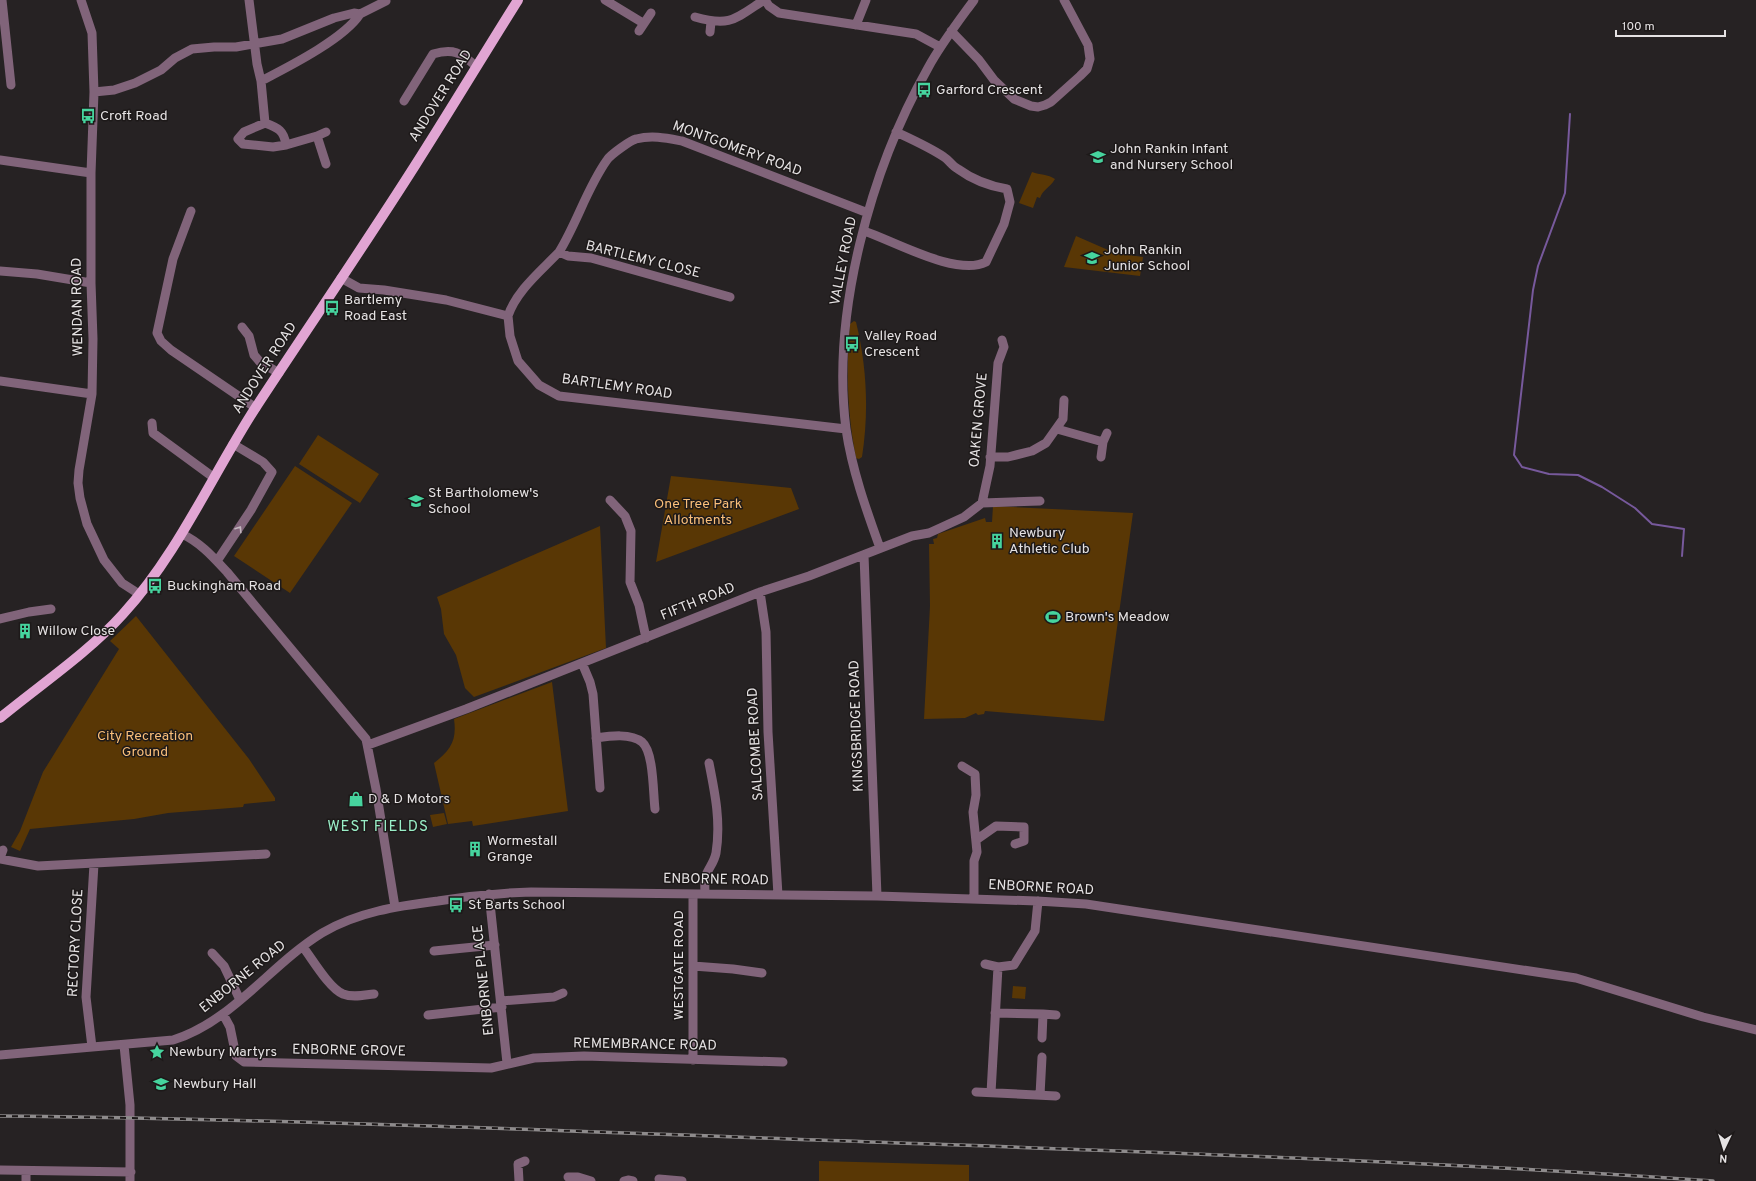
<svg xmlns="http://www.w3.org/2000/svg" width="1756" height="1181" viewBox="0 0 1756 1181" font-family="Overpass,sans-serif">
	<style>
		.green { fill: #593705 }
		.lines { fill: none; stroke-linecap: round; stroke-linejoin: round }
		.stream { stroke: #77599c; stroke-width: 2 }
		.minor { stroke: #81647a; stroke-width: 9 }
		.major { stroke: #e1a5d3; stroke-width: 10 }
		.rail-casing { stroke: #8e8b8c; stroke-width: 3.5 }
		.rail { stroke: #1d1919; stroke-width: 2; stroke-dasharray: 6; stroke-linecap: butt }
		.oneway { stroke: #c2b6be }
		.labels { text-anchor: middle; dominant-baseline: central; stroke-width: 3; stroke-linejoin: round; paint-order: stroke }
		.poi-label { font-size: 14px; fill: #e5e2e3; stroke: #1d1919; text-anchor: start }
		.street-label { font-size: 14px; fill: #e5e2e3; stroke: #1d1919 }
		.park-label { font-size: 14px; fill: #f9be79; stroke: #1d1919 }
		.neighbourhood-label { font-size: 15px; letter-spacing: 1px; fill: #99eec7; stroke: #1d1919 }
	</style>
	<rect width="100%" height="100%" fill="#262223"/>
	<path class="green" d="M1032,172c8,3 16,2 23,7 -5,9 -12,10 -15,19l-3,-1 -4,11 -14,-5z
		M1076,236l39,17 28,4 -3,19 -76,-9z
		M854,321l2,1c11,45 13,90 6,135l-3,2 -3,-1c-9,-47 -10,-87 -6,-134z
		M318,435l61,39 -19,29 -61,-39z
		M295,466l57,37 -62,90 -56,-37z
		M671,476l120,12 8,21 -143,53z
		M993,506l140,7 -29,208 -119,-10 -1,3 -6,1 -2,-2 -11,5 -41,1 6,-113 -1,-62h5l-1,-5 4,-1 1,-4 47,-16 1,4h6z
		M600,526l6,122 -132,49 -9,-9 -9,-33 -12,-21 -3,-25 -4,-12z
		M136,616l113,143 26,39v3l-31,3 -1,3 -75,6 -34,6 -104,10 -10,22 -9,-4 9,-16 23,-59 76,-123 -9,-8z
		M552,682l16,129 -95,15 -1,-5 -24,3 -14,-61c17,-13 23,-23 20,-44z
		M444,813l3,11 -14,3 -3,-12z
		M1013,986l13,1 -1,12 -13,-1z
		M819,1161l150,4v16h-150z"/>
	<g class="lines">
		<path class="stream" d="M1570,114l-5,79 -27,73 -5,24 -19,165 8,12 27,7 29,1 24,12 33,21 17,16 32,5 -2,27"/>
		<path class="minor" d="M2,0l9,85
			M81,0l11,33 2,59 -3,81v110l2,56 -1,55 -13,76 -1,13 2,15 7,26 17,36 18,23 17,11
			M249,0l8,64 4,17 4,42
			M605,0l38,23
			M765,0l4,6 10,7 137,21 24,13
			M695,17c35,10 40,2 69,-17
			M856,25l10,-25
			M639,31l12,-18
			M951,31l28,29 15,20 20,19 17,7 7,1 7,-2 6,-3 29,-26 7,-7 3,-10 -2,-14 -24,-45
			M710,32l1,-10
			M261,81c27,-14 83,-42 99,-67
			M94,92l20,-2 21,-7 26,-13 14,-12 17,-9 22,-2h22l46,-8 52,-21 20,-5 6,1 26,-13
			M404,101l29,-47c21,-6 27,-1 43,12
			M265,123c13,5 19,7 21,22l-13,2 -30,-3 -5,-5 6,-7z
			M326,132l-9,4 9,28
			M286,145l31,-9
			M0,160l91,13
			M191,211l-18,48 -16,74 4,8 10,9 85,58
			M864,231c30,10 93,46 122,31l18,-38 6,-22 -3,-13c-18,-3 -34,-9 -49,-20 -6,-3 -9,-9 -14,-12 -15,-10 -31,-17 -48,-25
			M559,252c18,-29 28,-64 48,-92 3,-5 24,-20 29,-21 16,-4 30,-1 46,2l186,72
			M0,271l37,3 54,9
			M341,278l18,10 25,2 62,10 62,16 2,20 8,25 21,24 20,11 287,33
			M508,316c8,-25 33,-45 51,-64l9,4 23,2 139,39
			M242,327l7,9 5,19 6,7 19,11
			M0,381l92,13
			M152,423l1,10 60,44
			M1057,429l46,13
			M990,457h18l24,-6 14,-8 17,-24 1,-19
			M1101,457l2,-15 4,-9
			M610,500l15,16 6,15 -1,51 9,23 7,33
			M982,503l8,-37 8,-103 6,-16 -2,-7
			M182,534c19,9 31,23 45,38l139,167 10,50 19,118
			M880,548c-14,-39 -28,-78 -34,-119 -15,-116 25,-260 82,-361 13,-24 30,-46 46,-68
			M864,555l13,341
			M217,561l34,-51 21,-38 -9,-10 -30,-18
			M760,592l6,40 2,100 10,163
			M0,619l29,-7 22,-3
			M582,663l8,19 3,12 7,94
			M596,738c14,-2 35,-5 46,4 12,10 11,52 13,67
			M368,745l98,-36 294,-117 49,-16 103,-40 17,-3 11,-5 24,-11 18,-14 58,-2
			M962,766l13,8 1,21 -3,17 4,40 -3,9v37
			M976,840l20,-14 28,1v14l-9,3
			M0,858l3,-8
			M0,859l38,7 228,-12
			M489,894l18,169
			M705,894c0,-6 -1,-13 1,-19 3,-8 8,-12 10,-22 5,-31 -1,-60 -7,-90
			M303,947c10,13 26,41 40,47 10,4 21,1 31,0
			M434,951l61,-6
			M212,953l12,13 16,34
			M985,964l13,3 16,-2 21,-34 3,-30
			M693,966l40,3 29,4
			M501,1001l53,-4 9,-4
			M995,1013l48,1 -1,24
			M223,1014l7,13 6,29 8,6 247,6 43,-10 50,-2 199,6
			M1043,1014l13,1
			M428,1015l74,-8
			M124,1045l6,60v76
			M92,1047l-6,-50 8,-133
			M0,1055l173,-15c60,-19 97,-75 149,-107 35,-21 76,-27 116,-32 31,-5 62,-8 93,-9l346,4 160,5 49,3 490,74 127,39 53,13
			M693,1060v-166
			M976,1092l80,4
			M991,1093l7,-126
			M1040,1095l2,-38
			M0,1170l131,2
			M568,1177h10l13,4
			M659,1179l23,2
			M26,1181v-10
			M519,1181l-1,-17 7,-3
			M624,1181l4,-1 5,1"/>
		<path class="major" d="M0,718c40,-33 89,-66 123,-104 55,-60 89,-139 133,-207 53,-81 108,-161 160,-243 35,-55 68,-110 102,-164"/>
		<g class="rail-casing">
			<path id="rail" d="M0,1116c273,3 546,14 818,24 299,11 597,20 895,41"/>
		</g>
		<use href="#rail" class="rail"/>
	</g>
	<defs><path id="oneway-chevron" d="M-2-3.5L2.5 0L-2 3.5" fill="none" stroke-width="1.6" stroke-linecap="round" stroke-linejoin="round"/></defs>
	<use class="oneway" href="#oneway-chevron" transform="translate(239 529) rotate(-57)"/>
	<defs>
		<g id="bus-bare" transform="scale(1.2)"><path d="M-5-6H5V4H4V6H2V4H-2V6H-4V4H-5ZM-3.5-4V0h7V-4ZM-3.5 1.2v1.5H-2V1.2ZM2 1.2v1.5H3.5V1.2Z" fill="#46d49e" stroke="#1d1919" stroke-width="2.5" paint-order="stroke"/></g>
		<g id="school-bare" transform="scale(1.2)"><path d="M0-5L7-2L0 1L-7-2ZM-4 1L0 2.5L4 1V4Q0 6-4 4Z" fill="#46d49e" stroke="#1d1919" stroke-width="2.5" paint-order="stroke"/></g>
		<g id="building-bare" transform="scale(1.2)"><path d="M-4-6H4V6H1V3H-1V6H-4ZM-2.5-4.3h1.7v1.8h-1.7ZM.8-4.3h1.7v1.8H.8ZM-2.5-1h1.7V.8h-1.7ZM.8-1h1.7V.8H.8Z" fill="#46d49e" stroke="#1d1919" stroke-width="2.5" paint-order="stroke"/></g>
		<g id="stadium-bare" transform="scale(1.2)"><path d="M0-5a6.5 5 0 1 0 0 10a6.5 5 0 1 0 0-10ZM-3.5-1.8h7v3.6h-7Z" fill="#46d49e" stroke="#1d1919" stroke-width="2.5" paint-order="stroke"/></g>
		<g id="shop-bare" transform="scale(1.2)"><path d="M-5-2.5h2.3a2.7 3.5 0 0 1 5.4 0H5L5.5 6h-11ZM-1.5-2.5h3a1.5 2.3 0 0 0-3 0Z" fill="#46d49e" stroke="#1d1919" stroke-width="2.5" paint-order="stroke"/></g>
		<g id="sight-bare" transform="scale(1.2)"><path d="M0-6L1.8-2.2L6-1.7L2.9 1.2L3.7 5.4L0 3.3L-3.7 5.4L-2.9 1.2L-6-1.7L-1.8-2.2Z" fill="#46d49e" stroke="#1d1919" stroke-width="2.5" paint-order="stroke"/></g>
	</defs>
	<g fill-rule="evenodd">
		<use href="#bus-bare" x="924" y="90"/>
		<use href="#bus-bare" x="88" y="116"/>
		<use href="#school-bare" x="1098" y="157"/>
		<use href="#school-bare" x="1092" y="258"/>
		<use href="#bus-bare" x="332" y="308"/>
		<use href="#bus-bare" x="852" y="344"/>
		<use href="#school-bare" x="416" y="501"/>
		<use href="#building-bare" x="997" y="541"/>
		<use href="#bus-bare" x="155" y="586"/>
		<use href="#stadium-bare" x="1053" y="617"/>
		<use href="#building-bare" x="25" y="631"/>
		<use href="#shop-bare" x="356" y="799"/>
		<use href="#building-bare" x="475" y="849"/>
		<use href="#bus-bare" x="456" y="905"/>
		<use href="#sight-bare" x="157" y="1052"/>
		<use href="#school-bare" x="161" y="1084"/>
	</g>
	<g class="labels">
		<g class="poi-label">
			<text x="936" y="90">Garford Crescent</text>
			<text x="100" y="116">Croft Road</text>
			<text x="1110" y="149">John Rankin Infant<tspan x="1110" dy="16">and Nursery School</tspan></text>
			<text x="1104" y="250">John Rankin<tspan x="1104" dy="16">Junior School</tspan></text>
			<text x="344" y="300">Bartlemy<tspan x="344" dy="16">Road East</tspan></text>
			<text x="864" y="336">Valley Road<tspan x="864" dy="16">Crescent</tspan></text>
			<text x="428" y="493">St Bartholomew's<tspan x="428" dy="16">School</tspan></text>
			<text x="1009" y="533">Newbury<tspan x="1009" dy="16">Athletic Club</tspan></text>
			<text x="167" y="586">Buckingham Road</text>
			<text x="1065" y="617">Brown's Meadow</text>
			<text x="37" y="631">Willow Close</text>
			<text x="368" y="799">D &amp; D Motors</text>
			<text x="487" y="841">Wormestall<tspan x="487" dy="16">Grange</tspan></text>
			<text x="468" y="905">St Barts School</text>
			<text x="169" y="1052">Newbury Martyrs</text>
			<text x="173" y="1084">Newbury Hall</text>
		</g>
		<g class="street-label">
			<text transform="translate(441 96) rotate(-58)">ANDOVER ROAD</text>
			<text transform="translate(737 149) rotate(20)">MONTGOMERY ROAD</text>
			<text transform="translate(643 260) rotate(14)">BARTLEMY CLOSE</text>
			<text transform="translate(844 261) rotate(-79)">VALLEY ROAD</text>
			<text transform="translate(78 307) rotate(-91)">WENDAN ROAD</text>
			<text transform="translate(265 368) rotate(-57)">ANDOVER ROAD</text>
			<text transform="translate(617 387) rotate(8)">BARTLEMY ROAD</text>
			<text transform="translate(979 420) rotate(-85)">OAKEN GROVE</text>
			<text transform="translate(698 602) rotate(-22)">FIFTH ROAD</text>
			<text transform="translate(857 726) rotate(-92)">KINGSBRIDGE ROAD</text>
			<text transform="translate(756 744) rotate(-93)">SALCOMBE ROAD</text>
			<text transform="translate(716 880) rotate(1)">ENBORNE ROAD</text>
			<text transform="translate(1041 888) rotate(3)">ENBORNE ROAD</text>
			<text transform="translate(76 943) rotate(-87)">RECTORY CLOSE</text>
			<text transform="translate(679 965) rotate(-90)">WESTGATE ROAD</text>
			<text transform="translate(243 977) rotate(-39)">ENBORNE ROAD</text>
			<text transform="translate(484 980) rotate(-96)">ENBORNE PLACE</text>
			<text transform="translate(645 1045) rotate(1)">REMEMBRANCE ROAD</text>
			<text transform="translate(349 1051) rotate(1)">ENBORNE GROVE</text>
		</g>
		<g class="park-label">
			<text x="698" y="504">One Tree Park<tspan x="698" dy="16">Allotments</tspan></text>
			<text x="145" y="736">City Recreation<tspan x="145" dy="16">Ground</tspan></text>
		</g>
		<g class="neighbourhood-label">
			<text x="378" y="827">WEST FIELDS</text>
		</g>
	</g>
	<g transform="translate(1724 1149) rotate(184)" stroke="#1d1919" stroke-width="3" paint-order="stroke">
	<path d="M0-3L7 15L0 10L-7 15Z" fill="#e5e2e3"/>
	<text y="-6" font-size="11" font-weight="bold" text-anchor="middle" fill="#e5e2e3">N</text>
	</g>
	<path d="M1616 30v6h109v-6" fill="none" stroke="#e5e2e3" stroke-width="2"/>
	<text x="1622" y="30" font-size="12" fill="#e5e2e3" stroke="#1d1919" stroke-width="3" paint-order="stroke">100 m</text>
</svg>
